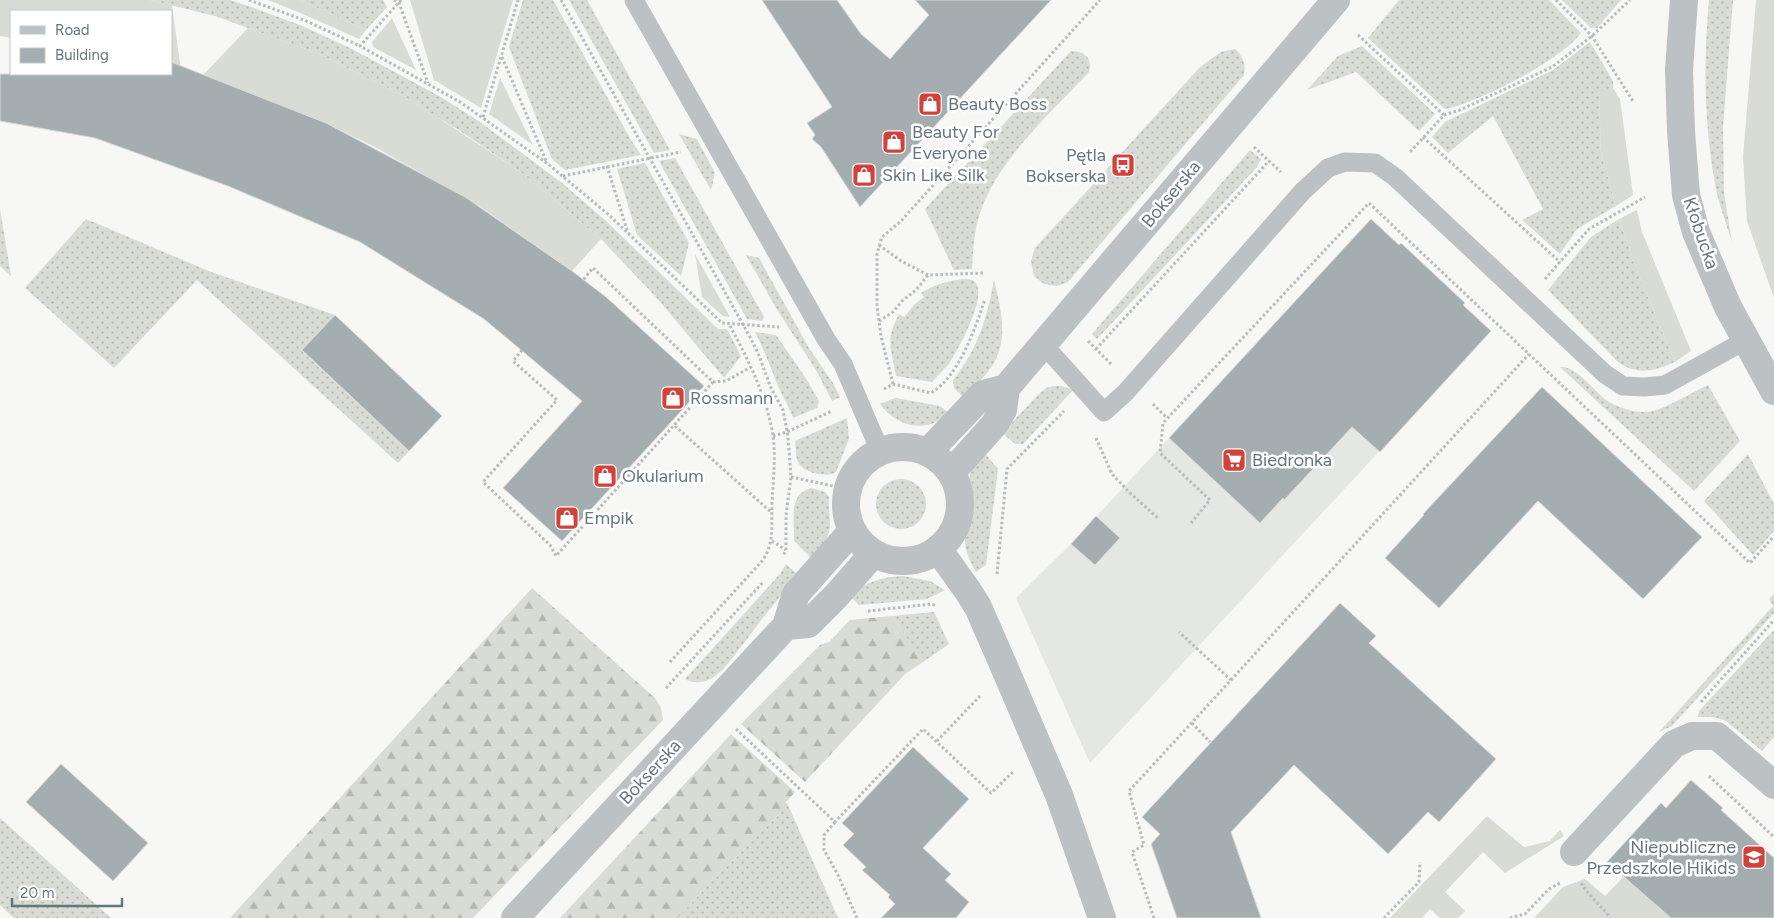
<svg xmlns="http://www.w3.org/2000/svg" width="1774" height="918" viewBox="0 0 1774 918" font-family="Figtree,sans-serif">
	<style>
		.built { fill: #e5e7e5 }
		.grass { fill: url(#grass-dots) }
		.forest { fill: url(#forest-firs) }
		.garden { fill: #d8dcd4 }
		.building { fill: #a4aeb1; stroke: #d9d9d7 }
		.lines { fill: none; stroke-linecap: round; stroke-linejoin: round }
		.path { stroke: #b7bbbd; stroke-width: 3; stroke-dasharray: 2.5 2.5; stroke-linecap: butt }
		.service { stroke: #bcc2c4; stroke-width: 19 }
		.minor { stroke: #bcc2c4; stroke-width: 28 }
		.tertiary { stroke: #bcc2c4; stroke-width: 28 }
		.labels { text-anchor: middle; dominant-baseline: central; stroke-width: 5; stroke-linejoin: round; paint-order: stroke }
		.poi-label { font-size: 18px; fill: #65777d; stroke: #fff; text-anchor: start }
		.street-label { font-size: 18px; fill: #65777d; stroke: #fff }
	</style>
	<defs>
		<pattern id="grass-dots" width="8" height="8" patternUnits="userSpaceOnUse" patternTransform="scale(1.25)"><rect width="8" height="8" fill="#d8dcd4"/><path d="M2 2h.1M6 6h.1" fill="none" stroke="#b3b7b1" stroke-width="1.8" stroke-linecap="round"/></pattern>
		<pattern id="forest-firs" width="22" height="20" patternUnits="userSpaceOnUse" patternTransform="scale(1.25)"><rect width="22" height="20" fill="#d8dcd4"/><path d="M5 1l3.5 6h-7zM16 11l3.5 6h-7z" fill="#b3b7b1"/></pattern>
	</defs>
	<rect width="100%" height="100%" fill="#f7f7f5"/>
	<path class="built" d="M1371,219l27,26 3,-2 64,60 -2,2 28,26 -401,432 -74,-165 55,-54z"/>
	<path class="grass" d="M150,0h80l24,8 46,17 50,23 91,49 39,25 82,61 43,37 113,109h9l14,27 -17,22 -68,-81 -55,-58 -79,-66 -62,-42 -58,-36 -85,-42 -102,-37z
		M300,0h83l4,7 -21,23z
		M523,0h30l78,140 10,15 -76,15 -13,-11 -43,-112z
		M569,0h18l83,150 -16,3z
		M1399,0h150l32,33c-21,28 -102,69 -136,76l-77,-71z
		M1562,0h59l-24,28h-6z
		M1709,0h24l-10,127 1,66 8,49c-5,-16 -11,-32 -15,-48 -13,-64 -14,-129 -8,-194z
		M1590,42l23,39v7l-14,5 2,60 15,53 -39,23 -17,25 -38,-34 21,-11 -50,-93 -45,37 -16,-16 13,-15 108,-52z
		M1362,46l73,68 -16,17 -63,-59 -49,18 31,-34z
		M1235,49c8,8 11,14 9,26l-176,207 -11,4 -13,-2 -10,-8 -3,-15 4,-13 165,-181 21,-15z
		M1071,51c13,0 22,7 18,21 -38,41 -91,87 -109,141 -6,18 -7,37 -8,56l-18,1 -29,-61z
		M679,134l18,5 18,34 -4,17z
		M1250,150l11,9 -4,8 -160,172 -5,-5z
		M675,158l89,159 -2,4 -15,-2 -88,-158z
		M645,163l44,80 -8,33 -44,-41 -20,-66z
		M0,209l11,67 -11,-10z
		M86,219l125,53 124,43 -33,36 107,100 -11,12 -201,-183 -83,88 -89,-80z
		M1619,219l19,54 37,89c-20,9 -37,14 -57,0l-70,-72 43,-53z
		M746,255l13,3 50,90 24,35 7,14 -8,4 -16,-31 -40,-62z
		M964,279c2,0 5,0 8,1 21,9 -16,73 -24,85 -5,6 -11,11 -16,17l-36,-6c-5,-29 -11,-35 3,-62l5,3 11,-13 9,-7 -3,-4c14,-9 27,-12 43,-14z
		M994,279c6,28 16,60 -2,87 -7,11 -18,21 -28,32l-10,-10 -1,-8c24,-29 35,-64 41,-101z
		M755,332l21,3 29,42 14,24 -2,7 -24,10c-4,-12 -10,-21 -15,-32 -7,-18 -14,-37 -23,-54z
		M1560,367c16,-2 34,24 46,33 10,7 29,13 41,12 15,-1 46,-20 61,-27l32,56 -46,50z
		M1054,386h7l12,4 -50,54h-8l-13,-11 38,-40 6,-5z
		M895,398l45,8 9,7c-5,3 -9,7 -13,9 -21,10 -44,-1 -56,-18z
		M847,418l2,21 -13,33c-9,6 -33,1 -38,-10 -3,-6 -2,-15 -3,-21z
		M982,450l16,19 -12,96 -10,7c-5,-9 -10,-18 -11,-29 -1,-9 1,-18 2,-27 4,-28 -4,-39 15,-66z
		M1748,454l26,50v27l-21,24 -49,-54z
		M876 504a25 25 0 1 1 50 0a25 25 0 1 1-50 0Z
		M811,488l14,4 4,5c-1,10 1,19 1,29 -1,12 -10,24 -17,34l-19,-19c1,-19 -7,-46 17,-53z
		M786,564l12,11c-18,21 -35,42 -51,64 -10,12 -20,29 -33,38 -9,6 -20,7 -29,2l95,-105z
		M903,576l27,5 15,9 -18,9 -68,6 -10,-10c17,-13 33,-18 54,-19z
		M1774,594v19l-102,113 -13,6 114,-126 -4,-7z
		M934,612l15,32 -26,18 -31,-46z
		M1774,630v107l-12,14 -36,-30 -12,-4h-16l1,-6z
		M788,805l50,113h-160l30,-33z
		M0,818l111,100h-97l-14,-13z"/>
	<path class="forest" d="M532,588l123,110 6,10 2,12 -190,198h-243z
		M892,616l31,46 -18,12 -100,108 -64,-58 79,-79 9,-3 21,-22z
		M731,734l64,58 -9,10 2,3 -80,80 -30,33h-118z"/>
	<path class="garden" d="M0,0h150l22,5 9,66 -10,-11v-49h-160v27l-11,-2z
		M268,0h32l66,30 -7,9 -54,-24z
		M410,0h103l-32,108 -47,-28z
		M1756,0h18v298l-27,-77 -4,-64z
		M392,18l24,52 -43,-23 -1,-5z
		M248,28l69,25 85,42 29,18 91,60 79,66 -29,32 -91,-64 -106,-60 -49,-24 -123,-48z
		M500,78l33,67 -44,-31z
		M1613,88l7,11 13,96 -17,11 -15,-53 -2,-61z
		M1637,210l5,22 49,119 -16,11 -37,-89 -19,-54z
		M695,254l35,63 -7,-1 -21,-19z
		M1487,816l37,31 26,-6 10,-11 4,6 -59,37 -22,-21 -38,40 20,19 -7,7h-18l-10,-9 -8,9h-32z
		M1629,871l2,11 35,32 17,4h-149l29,-31 22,-8 20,17z"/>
	<path class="building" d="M762,0h75l24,34 29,25 39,-44 -14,-15h136l-191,207 -39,-60 -9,-8 3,-4 -8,-12 25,-16z
		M171,62l155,61 139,74 107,74 34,26 98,89 -142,155 -59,-53 79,-87 -98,-82 -124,-77 -132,-56 -133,-48 -95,-17v-47h171z
		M1371,219l28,26 2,-2 64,60 -2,2 28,26 -111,121 -28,-25 -68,73 -1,-2 -23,25 -91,-85z
		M335,315l107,101 -33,35 -107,-101z
		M1542,387l160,150 -59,62 -105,-98 -99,107 -54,-50 39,-43 -1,-1z
		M1096,516l24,22 -25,27 -24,-21z
		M1340,603l36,33 -7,7 127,116 -57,63 -11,-10 -40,42 -94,-89 -63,67 30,86h-84l-26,-74 9,-10 -18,-17z
		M913,747l56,52 -46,49 28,26 -6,6 24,22 -13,16h-75l14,-14 -7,-7 2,-2 -28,-25 4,-3 -23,-22 11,-11 -12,-11z
		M61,764l87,79 -35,38 -87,-79z
		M1691,780l32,28 -2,2 53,48v60h-103l-64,-56 54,-59 5,5z"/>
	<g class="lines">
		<path class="path" d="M249,0l55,20 56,26
			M394,0l5,3 29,80
			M401,0l-41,46 100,56 88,62 61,51 113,108 57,4
			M561,0l189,337 8,16 13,35 12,22 5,26 3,41 -5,38v35l-3,6
			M1556,0l36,36 42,67
			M1358,35l86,80 -34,37
			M502,57l45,106
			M1444,115l16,-5 92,-43 40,-31 38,-36
			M483,117l35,-117
			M1423,137l137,125
			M1254,147l27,25
			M607,166l21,67
			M563,176l118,-24
			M879,245l22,16 27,14 55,-2
			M1545,279l44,-50 56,-32
			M879,321l14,-9 9,-11 14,-11 12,-15
			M1088,341l24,24
			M1096,349l173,-188
			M522,350l-9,11 44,39 -74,82 67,63 6,11 157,-174 -120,-114 -10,12
			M713,382l13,-1 25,-14
			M893,384l-12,-48 -4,-29v-53l5,-17 19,-16 199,-221
			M884,389l9,-5 38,9c28,-17 44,-64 54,-94
			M1153,404l14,14
			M675,426l97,87
			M773,436l14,-4 45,-21
			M1096,438l16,36 18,19 29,26
			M791,477l56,12
			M1191,523l19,-23 -50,-47 3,-30 206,-220 381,360 24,-27
			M772,541l14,9
			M997,574l10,-105 57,-58
			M868,611l64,-7 4,2
			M670,662l93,-102c12,-19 8,-35 9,-56 1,-23 4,-46 1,-69 -7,-40 -25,-76 -44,-111
			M1231,680l298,-326
			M666,688l98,-107
			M1701,702l73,-82
			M1192,723l18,19
			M736,729l99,93 88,-93 68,64 23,-22
			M937,741l43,-45
			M1709,776l65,61
			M835,822l-11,13v15l14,25 19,43
			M1581,883c8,13 20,22 29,35
			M1154,918l-22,-66 12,-7 -15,-54 102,-111 -52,-48
			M1384,918l35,-36 1,-20
			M1510,918l15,-4 24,-25 13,-7"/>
		<path class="service" d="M634,0l192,339 17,25 37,87
			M1043,344l61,68 22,-20 177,-201 25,-23 17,-6 30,1 20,14 210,197 18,12 22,1 20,-2 81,-45"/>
		<path class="minor" d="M938,549l30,42 10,16 24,55 57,133 43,123
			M1574,852l100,-108 18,-8h25l57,49"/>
		<path class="tertiary" d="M1684,0l-5,70 2,61 5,64 10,37 32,75 46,84
			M846 504a57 57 0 1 1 114 0a57 57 0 1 1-114 0Z
			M928,452l55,-58 23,-6
			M951,473l43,-48 9,-15 3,-22 330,-388
			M786,626l22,-2 28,-28 37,-42
			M515,918l271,-292 10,-32 56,-63"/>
	</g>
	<defs>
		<g id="shop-square" transform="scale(1.25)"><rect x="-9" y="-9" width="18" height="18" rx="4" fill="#d2423a" stroke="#fff"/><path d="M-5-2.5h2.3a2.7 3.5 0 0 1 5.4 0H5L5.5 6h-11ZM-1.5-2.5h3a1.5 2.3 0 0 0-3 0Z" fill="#fff"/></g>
		<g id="bus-square" transform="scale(1.25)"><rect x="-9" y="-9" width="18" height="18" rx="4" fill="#d2423a" stroke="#fff"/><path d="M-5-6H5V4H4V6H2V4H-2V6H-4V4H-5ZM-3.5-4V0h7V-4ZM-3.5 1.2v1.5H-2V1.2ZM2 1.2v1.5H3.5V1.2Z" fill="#fff"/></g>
		<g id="supermarket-square" transform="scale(1.25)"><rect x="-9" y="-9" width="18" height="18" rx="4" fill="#d2423a" stroke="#fff"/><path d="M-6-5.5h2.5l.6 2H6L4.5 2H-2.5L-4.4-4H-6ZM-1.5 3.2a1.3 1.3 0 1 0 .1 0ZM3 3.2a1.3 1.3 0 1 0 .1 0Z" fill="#fff"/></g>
		<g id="school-square" transform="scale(1.25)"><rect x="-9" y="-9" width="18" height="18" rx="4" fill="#d2423a" stroke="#fff"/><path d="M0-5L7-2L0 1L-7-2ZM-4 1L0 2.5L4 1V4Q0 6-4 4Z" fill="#fff"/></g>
	</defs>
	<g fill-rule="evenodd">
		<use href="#shop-square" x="930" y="104"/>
		<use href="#shop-square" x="894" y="142"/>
		<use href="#bus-square" x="1123" y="165"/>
		<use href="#shop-square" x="864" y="175"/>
		<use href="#shop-square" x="673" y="398"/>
		<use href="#supermarket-square" x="1234" y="460"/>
		<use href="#shop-square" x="605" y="476"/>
		<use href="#shop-square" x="567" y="518"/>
		<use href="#school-square" x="1754" y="857"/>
	</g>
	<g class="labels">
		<g class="poi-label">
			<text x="948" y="104">Beauty Boss</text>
			<text x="912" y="132">Beauty For<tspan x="912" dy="21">Everyone</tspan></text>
			<text x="1106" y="155" text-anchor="end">Pętla<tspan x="1106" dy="21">Bokserska</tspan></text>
			<text x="882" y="175">Skin Like Silk</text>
			<text x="690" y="398">Rossmann</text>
			<text x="1252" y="460">Biedronka</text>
			<text x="622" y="476">Okularium</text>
			<text x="584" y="518">Empik</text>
			<text x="1736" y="847" text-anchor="end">Niepubliczne<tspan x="1736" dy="21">Przedszkole Hikids</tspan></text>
		</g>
		<g class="street-label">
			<text transform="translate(1171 194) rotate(-50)">Bokserska</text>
			<text transform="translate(1701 233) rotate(71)">Kłobucka</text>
			<text transform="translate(650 772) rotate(-47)">Bokserska</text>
		</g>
	</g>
	<rect x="10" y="10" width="162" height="65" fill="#ffffff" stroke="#c1c9cb"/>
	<rect x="20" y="26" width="25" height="8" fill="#bcc2c4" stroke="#c1c9cb"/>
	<text x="55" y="35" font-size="15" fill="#65777d">Road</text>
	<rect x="20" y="48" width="25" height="15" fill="#a4aeb1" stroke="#c1c9cb"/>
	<text x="55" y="60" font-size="15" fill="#65777d">Building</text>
	<path d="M12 898v8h110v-8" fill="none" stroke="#65777d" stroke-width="2.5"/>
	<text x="20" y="898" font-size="15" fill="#65777d" stroke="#ffffff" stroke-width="4" paint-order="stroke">20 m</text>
</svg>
